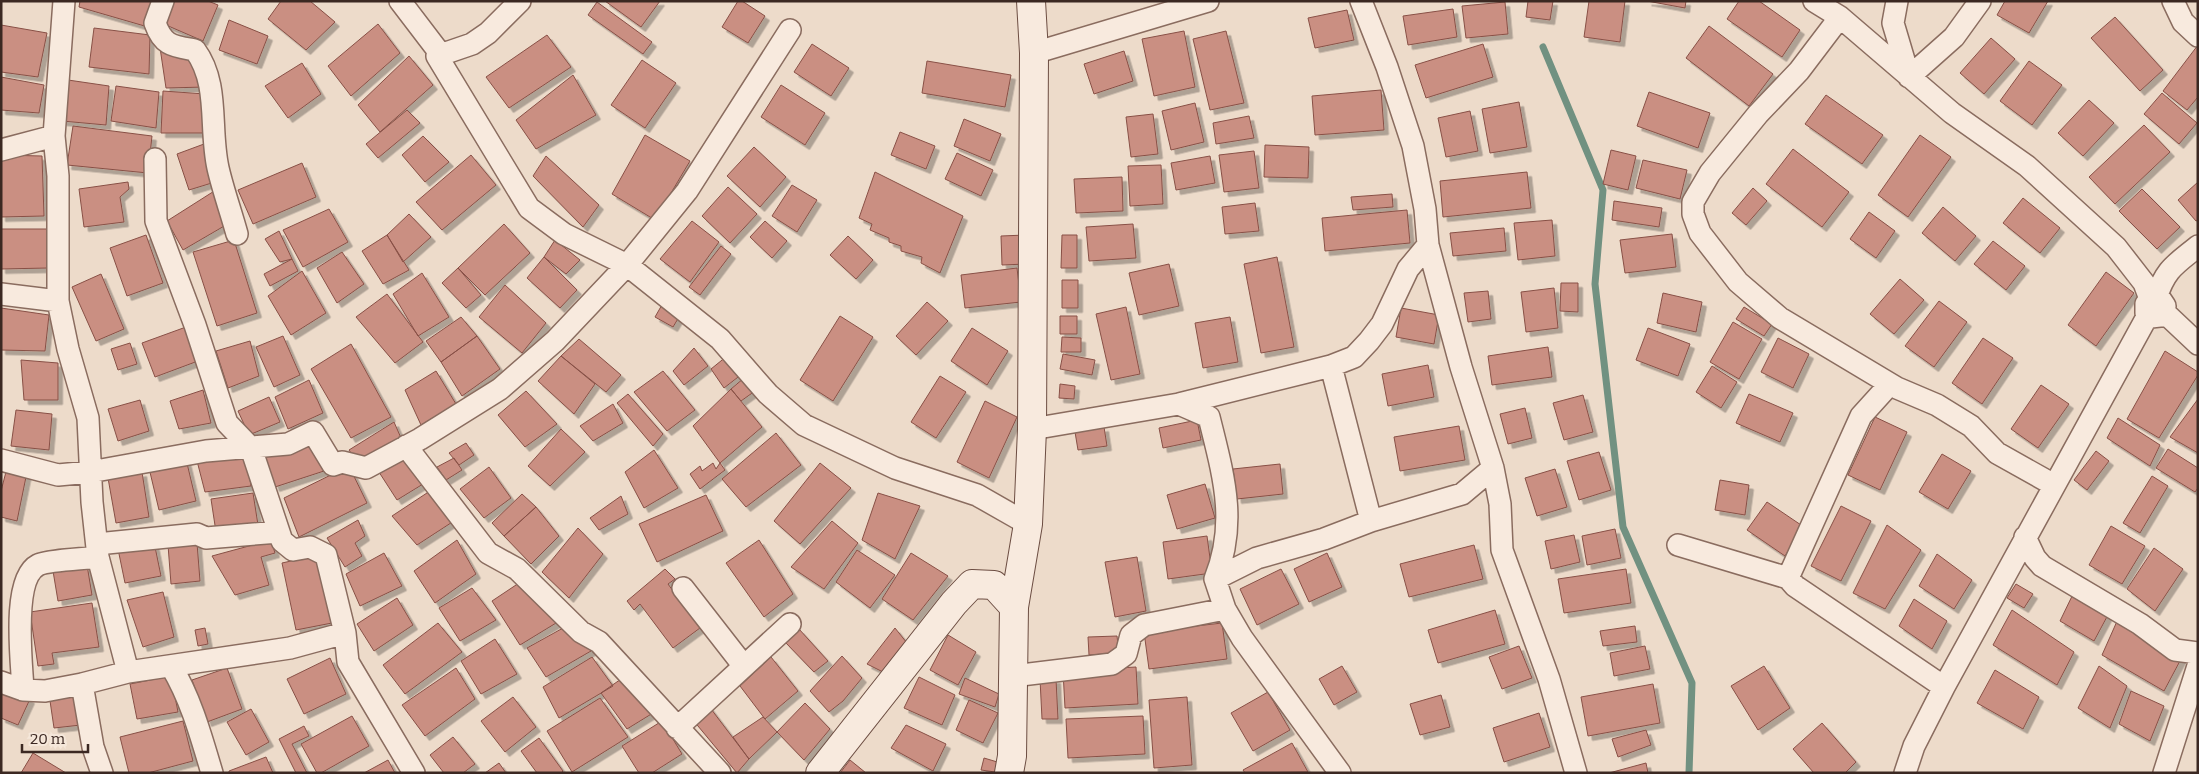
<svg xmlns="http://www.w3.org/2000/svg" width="2199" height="774" viewBox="0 0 2199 774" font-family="Bitter,serif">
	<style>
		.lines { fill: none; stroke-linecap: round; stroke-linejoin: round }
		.stream { stroke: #719181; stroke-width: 7 }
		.building { fill: #ca8f82; stroke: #885046; filter: url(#shadow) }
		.street-casing { stroke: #8a6c5f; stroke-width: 24 }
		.secondary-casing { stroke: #6c4d42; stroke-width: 30 }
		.street { stroke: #f8eade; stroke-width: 21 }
		.secondary { stroke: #f8eade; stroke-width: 28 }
	</style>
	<defs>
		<filter id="shadow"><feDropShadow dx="4.5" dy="4.5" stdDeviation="0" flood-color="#0004"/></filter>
	</defs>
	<rect width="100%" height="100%" fill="#eddbca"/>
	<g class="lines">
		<path class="stream" d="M1543,47l60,143 -8,94 28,243 69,156 -3,90"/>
	</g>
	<path class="building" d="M80,1h77l-9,26 -69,-20z
		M174,1h34l10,4 -15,36 -37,-16z
		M281,1h29l25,21 -29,28 -38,-31z
		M605,1h55l-19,26z
		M738,1h4l23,15 -17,27 -26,-16z
		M1528,1h25l-3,19 -24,-3z
		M1589,1h36l-5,41 -36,-5z
		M1647,1h39l-1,7z
		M1739,1h20l41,29 -18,27 -55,-38z
		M2005,1h43l-19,32 -32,-18z
		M597,2l55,40 -9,12 -55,-39z
		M1505,2l3,32 -42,4 -4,-32z
		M1453,9l4,28 -49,8 -5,-29z
		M1347,10l7,30 -39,8 -7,-30z
		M2115,17l48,53 -23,21 -49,-53z
		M229,20l39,16 -11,28 -38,-14z
		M378,24l22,29 -49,43 -23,-30z
		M1,25l46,8 -9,44 -37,-5z
		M1709,26l64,48 -24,32 -63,-48z
		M94,28l56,7 -1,39 -60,-7z
		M1184,31l11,56 -41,9 -12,-57z
		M1226,31l18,72 -34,7 -17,-71z
		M547,35l24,32 -62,41 -23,-31z
		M1991,38l24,21 -31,35 -24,-21z
		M159,41l44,24 3,22 -40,1z
		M812,44l37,24 -18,28 -37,-24z
		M1483,44l10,33 -67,21 -11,-33z
		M2198,45v52l-11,13 -24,-19z
		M1124,51l9,30 -39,13 -10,-30z
		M409,56l24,29 -53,47 -22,-27z
		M642,60l34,23 -31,45 -34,-23z
		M927,61l84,14 -6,32 -83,-14z
		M2029,61l33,24 -30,40 -32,-24z
		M302,63l19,31 -33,24 -23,-32z
		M573,75l23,40 -60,34 -20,-29z
		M1,77l43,8 -5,28 -38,-3z
		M68,80l41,6 -3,39 -44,-4z
		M781,85l44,28 -20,32 -44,-28z
		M116,86l43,6 -3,36 -45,-7z
		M1381,90l3,40 -69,5 -3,-39z
		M163,91l42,3 5,39h-49z
		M1649,92l61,21 -12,35 -61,-22z
		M2162,93l35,30 -18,21 -35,-30z
		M1826,95l57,40 -21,29 -57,-40z
		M2089,100l25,23 -31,33 -25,-23z
		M1519,102l8,45 -37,6 -8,-44z
		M1195,103l9,39 -33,8 -9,-39z
		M407,110l13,13 -42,35 -12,-14z
		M1470,111l8,40 -32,6 -8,-39z
		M1153,114l5,40 -27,3 -5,-40z
		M1249,116l5,22 -38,6 -3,-21z
		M964,119l37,15 -11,27 -36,-15z
		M2144,125l26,27 -55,52 -26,-27z
		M73,126l79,10 -4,37 -81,-8z
		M900,132l35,14 -9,23 -35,-14z
		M645,135l45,26 -35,59 -43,-26z
		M1920,135l31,22 -43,60 -30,-22z
		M423,136l26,26 -24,20 -23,-27z
		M204,144l11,38 -26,8 -12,-36z
		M1265,145l44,2 -1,31 -44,-1z
		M754,147l32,30 -26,30 -33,-31z
		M1793,149l56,43 -27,35 -56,-43z
		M1611,150l25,6 -8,34 -25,-6z
		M1254,151l5,37 -35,4 -5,-37z
		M957,153l36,17 -12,26 -36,-17z
		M1,155l41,1 2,60 -43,1z
		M471,155l25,30 -54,45 -26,-28z
		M546,156l53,49 -16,22 -50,-51z
		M1210,156l5,27 -39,7 -5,-27z
		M1643,160l44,10 -7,29 -44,-11z
		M302,163l14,34 -63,27 -15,-34z
		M1161,165l2,39 -33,2 -2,-40z
		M875,172l88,44 -23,57 -19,-10 1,-6 -21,-6v-5l-12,-4v-4l-19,-8 2,-6 -13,-6z
		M1527,172l4,36 -88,9 -3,-36z
		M1122,177l1,34 -47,2 -2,-34z
		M128,182l1,7 -9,8 4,25 -40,5 -5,-38z
		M2198,182v38l-2,1 -18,-21z
		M792,185l25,15 -20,32 -25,-16z
		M728,187l29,27 -27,29 -28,-27z
		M219,188l19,30 -55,32 -16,-29z
		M1753,188l14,13 -21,24 -14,-12z
		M2142,189l38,38 -23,22 -38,-38z
		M1392,194l1,13 -40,3 -2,-13z
		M2023,198l37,30 -20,25 -37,-30z
		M1614,201l48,7 -3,19 -47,-7z
		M1255,203l4,28 -34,3 -3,-27z
		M1943,207l33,29 -21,25 -33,-28z
		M329,209l19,33 -45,25 -20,-37z
		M1407,210l3,33 -85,8 -3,-33z
		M1869,212l26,19 -19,27 -26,-19z
		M409,214l22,23 -28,25 -16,-27z
		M1552,220l3,36 -37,4 -4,-37z
		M692,221l27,21 -29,40 -30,-23z
		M765,221l22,20 -15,17 -22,-21z
		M504,224l26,29 -45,42 -27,-27z
		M1133,224l3,34 -47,3 -3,-34z
		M1504,228l2,23 -53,5 -3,-23z
		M1,229h50l-3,39 -47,1z
		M279,231l13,28 -12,3 -15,-23z
		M1672,234l4,33 -51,6 -5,-33z
		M146,235l17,48 -36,13 -17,-48z
		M387,235l22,35 -26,14 -21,-33z
		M1026,235l1,29 -25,1 -1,-29z
		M1062,235h15v33h-16z
		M848,236l25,24 -17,19 -26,-24z
		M234,240l23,73 -40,13 -24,-74z
		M555,240l25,20 -14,14 -22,-17z
		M1993,241l32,25 -19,24 -32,-26z
		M721,246l10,8 -31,41 -11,-8z
		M342,252l22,32 -27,19 -20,-35z
		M544,257l33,33 -17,18 -33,-30z
		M1277,257l17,90 -33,6 -17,-89z
		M292,259l6,12 -28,15 -6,-12z
		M1169,264l10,42 -40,9 -10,-42z
		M458,268l23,27 -15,13 -24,-25z
		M1017,268l4,34 -56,6 -4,-33z
		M302,271l24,42 -35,22 -23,-39z
		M2106,272l28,21 -38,53 -28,-21z
		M422,273l27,44 -31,19 -25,-42z
		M101,274l23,55 -28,12 -24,-54z
		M1900,279l24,21 -30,34 -24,-20z
		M1062,280h16v28h-16z
		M1561,283h17v29l-18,-1z
		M505,285l41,38 -24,30 -43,-36z
		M1554,288l4,40 -32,4 -5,-40z
		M1488,291l3,28 -23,3 -4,-29z
		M1663,293l39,9 -6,30 -39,-9z
		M387,294l36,48 -28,21 -39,-46z
		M1939,301l28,21 -33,45 -29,-21z
		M927,302l21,19 -32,34 -20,-19z
		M663,303l16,14 -6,10 -18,-10z
		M1126,307l14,67 -29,6 -15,-66z
		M1744,307l28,17 -8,12 -28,-17z
		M1,308l48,7 -4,36 -44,-1z
		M1401,308l38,7 -5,29 -38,-7z
		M840,316l33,21 -40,64 -33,-21z
		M1060,316h17v18h-17z
		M461,317l16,19 -36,26 -15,-21z
		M1230,317l8,45 -35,6 -8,-45z
		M1733,322l29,17 -23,40 -29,-17z
		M186,327l12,34 -43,16 -13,-34z
		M972,328l36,23 -21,34 -36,-24z
		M1648,328l42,16 -12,32 -42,-16z
		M283,336l17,39 -26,12 -18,-40z
		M477,336l23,33 -38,27 -21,-34z
		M1062,337l19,1v14h-20z
		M1778,338l31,16 -16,34 -32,-16z
		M1983,338l30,20 -31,46 -30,-21z
		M579,339l42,36 -15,17 -45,-36z
		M250,341l9,35 -31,12 -12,-37z
		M130,343l7,21 -19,6 -7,-21z
		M351,344l40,73 -40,21 -40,-69z
		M1548,347l4,30 -60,8 -4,-29z
		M694,348l14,18 -24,19 -11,-14z
		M2165,351l33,21v3l-39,63 -32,-19z
		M1063,354l32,6 -3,15 -32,-6z
		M561,356l34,28 -21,30 -36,-33z
		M727,356l15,18 -18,14 -13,-19z
		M21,360l37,3v37h-34z
		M1428,365l6,32 -46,9 -6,-32z
		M1712,366l25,16 -16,26 -25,-16z
		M436,371l20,33 -35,21 -16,-35z
		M663,371l32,39 -28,21 -33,-39z
		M940,376l26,16 -30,46 -25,-16z
		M744,378l11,13 -14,10 -10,-12z
		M309,380l14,33 -35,16 -13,-32z
		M1060,384l15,2 -1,13 -15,-1z
		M2041,385l28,19 -31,44 -27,-19z
		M731,389l31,38 -42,36 -27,-37z
		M203,390l8,33 -32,6 -9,-28z
		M526,391l31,33 -32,23 -27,-32z
		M628,394l35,40 -10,12 -36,-43z
		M1749,394l44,19 -13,29 -44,-19z
		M1583,395l10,37 -29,8 -11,-37z
		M269,397l11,25 -31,13 -11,-24z
		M2198,399v54l-28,-16z
		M140,400l9,31 -31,10 -10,-32z
		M985,401l32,16 -28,61 -32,-16z
		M613,404l10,19 -30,18 -13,-15z
		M1525,408l7,30 -24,6 -8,-30z
		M16,410l36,4 -3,36 -38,-4z
		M1875,417l32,15 -27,58 -32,-15z
		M2118,418l42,27 -10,21 -43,-28z
		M1197,420l4,20 -38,8 -4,-20z
		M394,422l7,16 -44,24 -8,-12z
		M1459,426l6,34 -65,11 -6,-34z
		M1104,427l3,19 -29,4 -3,-18z
		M561,429l24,23 -35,34 -22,-20z
		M776,433l25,32 -55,42 -24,-28z
		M314,438l10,33 -49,16 -11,-34z
		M466,443l8,12 -15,10 -10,-12z
		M2168,449l30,19v20l-3,4 -39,-24z
		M654,450l24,38 -34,20 -19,-36z
		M406,451l22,30 -31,19 -20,-31z
		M2096,451l13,10 -22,29 -13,-10z
		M1599,452l12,38 -32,10 -12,-39z
		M246,453l5,33 -46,6 -9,-35z
		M1942,454l29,17 -23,38 -29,-17z
		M454,458l8,12 -16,10 -9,-13z
		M186,459l10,42 -37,9 -10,-42z
		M713,463l3,6 4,-6 5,7 -25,19 -10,-15 10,-8 2,5z
		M820,463l31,25 -51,56 -26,-23z
		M1280,464l3,30 -46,5 -4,-30z
		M349,466l18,37 -68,34 -15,-39z
		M489,467l22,31 -27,20 -24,-29z
		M7,468l20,4 -10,49 -16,-4v-26z
		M1555,469l12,38 -30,9 -12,-38z
		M142,472l7,45 -33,6 -8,-45z
		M2152,476l16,10 -28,47 -17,-10z
		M1720,480l29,5 -4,30 -30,-5z
		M1205,484l10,34 -38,11 -10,-34z
		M433,489l24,30 -40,26 -25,-29z
		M253,493l5,32 -42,7 -5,-33z
		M878,493l42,13 -25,53 -33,-19z
		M522,494l14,13 -32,29 -12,-13z
		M706,495l17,36 -66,31 -18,-38z
		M621,496l7,18 -29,16 -9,-12z
		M1767,502l37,25 -19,29 -38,-26z
		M1841,506l30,15 -30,60 -30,-15z
		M536,507l23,29 -28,28 -27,-28z
		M358,520l7,16 -10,7 7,13 -17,11 -18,-29z
		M832,521l26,22 -34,46 -33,-22z
		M1887,525l34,25 -36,59 -32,-16z
		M2111,526l34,20 -23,38 -33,-19z
		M578,528l25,26 -34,44 -27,-26z
		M1615,529l6,29 -34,7 -5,-29z
		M1574,535l6,27 -29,7 -6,-28z
		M1207,536l5,37 -44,6 -5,-37z
		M271,540l4,13 -14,4 8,28 -34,10 -23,-39z
		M457,540l19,34 -41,29 -21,-32z
		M759,540l34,54 -29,23 -38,-54z
		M154,542l7,34 -36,7 -7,-34z
		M197,543l3,38 -29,3 -3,-39z
		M1474,545l9,34 -74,18 -9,-33z
		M2154,548l29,21 -28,42 -28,-22z
		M857,550l38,25 -25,33 -34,-26z
		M384,553l18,33 -42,20 -14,-32z
		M911,553l37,23 -35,44 -31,-21z
		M1327,553l15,34 -33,15 -15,-33z
		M1937,554l35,26 -18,29 -35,-23z
		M318,555l14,68 -36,7 -14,-67z
		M1137,557l9,54 -31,6 -10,-55z
		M87,565l5,30 -34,6 -5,-30z
		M665,569l10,10 -7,5 32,44 -27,20 -33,-44 -6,6 -7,-9z
		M1281,569l18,35 -42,21 -17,-36z
		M1626,569l5,34 -67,10 -6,-34z
		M534,573l27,47 -41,25 -28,-44z
		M2016,584l17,10 -9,14 -17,-10z
		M472,588l24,32 -36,21 -21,-33z
		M2075,590l34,23 -15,28 -34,-20z
		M163,592l11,45 -31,10 -16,-47z
		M397,598l16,27 -39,26 -17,-27z
		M1914,599l33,22 -15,28 -33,-23z
		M92,603l7,44 -47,6 2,11 -16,2 -8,-54z
		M1495,610l10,34 -67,19 -10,-33z
		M2012,610l62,42 -17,33 -64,-40z
		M2118,619l63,40 -17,32 -62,-36z
		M438,623l24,29 -57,42 -22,-29z
		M572,623l19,28 -45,26 -19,-29z
		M1222,623l5,36 -78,10 -5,-37z
		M1635,626l2,16 -34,4 -3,-15z
		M205,628l3,16 -10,2 -3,-16z
		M895,628l12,15 -24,29 -16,-8z
		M799,629l29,32 -14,11 -29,-30z
		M948,635l28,17 -18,33 -28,-15z
		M1117,636l2,17 -30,2 -1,-18z
		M495,639l22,35 -36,20 -20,-33z
		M1519,646l13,32 -30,11 -13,-32z
		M1645,646l5,23 -36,7 -4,-23z
		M842,656l20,22 -19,23 -14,11 -19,-21z
		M592,657l21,29 -54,32 -16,-31z
		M771,657l27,34 -33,28 -25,-33z
		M330,658l16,36 -42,20 -17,-35z
		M1342,666l15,26 -23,13 -15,-26z
		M1764,666l26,42 -32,22 -27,-44z
		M2099,666l28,20 -17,42 -32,-20z
		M1136,667l2,37 -73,4 -2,-37z
		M227,668l15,41 -35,13 -15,-42z
		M456,668l19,31 -50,37 -23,-31z
		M1995,670l44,27 -16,32 -46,-26z
		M171,676l7,36 -41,7 -7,-35z
		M624,677l29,36 -26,16 -26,-36z
		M919,677l36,18 -13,30 -38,-17z
		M965,678l34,16 -4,13 -36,-13z
		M1040,679h16l2,40h-16z
		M1653,684l7,39 -72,13 -7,-39z
		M1,685l29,14 -12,26 -17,-7z
		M77,690l4,35 -27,3 -5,-34z
		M2131,691l33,15 -14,35 -31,-17z
		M1268,692l22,38 -37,21 -22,-38z
		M1441,695l9,32 -30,8 -10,-31z
		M513,697l23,30 -31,25 -24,-31z
		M1187,697l5,68 -38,3 -5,-68z
		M600,698l28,39 -56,35 -25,-41z
		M969,700l29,13 -15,30 -27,-13z
		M805,703l25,26 -26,31 -27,-28z
		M708,705l41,54 -12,14 -44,-53z
		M251,709l18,33 -23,13 -19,-33z
		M1539,713l11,34 -46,15 -11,-34z
		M352,716l17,30 -48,27h-4l-16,-29z
		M1143,716l2,38 -77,4 -2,-39z
		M763,717l14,15 -28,27 -16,-22z
		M183,721l10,40 -45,12h-19l-9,-36z
		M662,721l20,33 -30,19h-13l-17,-27z
		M1822,723l34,39 -11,11h-31l-21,-24z
		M906,725l40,19 -13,27 -42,-23z
		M304,726l5,10 -17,8 15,29h-11l-17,-34z
		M1646,730l5,15 -33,12 -6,-18z
		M453,737l22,27 -12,9h-19l-14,-18z
		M539,738l24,33 -2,2h-24l-16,-22z
		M1292,743l16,29 -63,1 -2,-3z
		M33,753l33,20h-45z
		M266,757l7,16h-44v-2z
		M984,758l20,6 -2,9 -21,-3z
		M388,760l7,13h-31z
		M850,760l16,13h-26z
		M499,763l7,10h-21z
		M1646,763l2,10h-39z"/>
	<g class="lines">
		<g class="street-casing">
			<path id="street" d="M64,1l-10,135 4,40v125l10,48 20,69 4,84 6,55 30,115
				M163,1l-8,22c8,23 18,23 40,27 25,34 14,78 23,118 5,22 13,44 19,66
				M400,1l42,55h-5l92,152 35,26 63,31 93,74 48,55 36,31 91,43 82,27 51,29
				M1361,1l26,66 26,79 12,63 3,36 33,122 32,101 7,36 2,46 47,129 27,94
				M1814,1l26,16 112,96 75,53 89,81 28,36 6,16
				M1897,1l-4,22 16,54 45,-40 26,-36
				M2173,1l10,21 15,14
				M1840,17l-41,54 -41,43 -48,59 -17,29v12l7,19 38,49 42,36 117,70 40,17 34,21 26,27 57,32
				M1034,53l174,-52
				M437,56l35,-12 16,-11 32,-32
				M1,150l53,-14
				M155,159l1,62 39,104 32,98 24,25 31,93 11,9 17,-3 16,8 19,78 3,29 66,111
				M1,294l57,7
				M2156,298c10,-30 19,-33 42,-52
				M2164,312l-4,4 -9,1 -5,-4v-9l7,-6 8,2 4,6 -1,6 34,32
				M1331,366l40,155
				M1179,404l30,13c14,57 29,105 6,162l10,30 17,29 98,135
				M1032,429l147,-25 152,-38 23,-9 15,-16 13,-17 26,-55 20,-24
				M406,446l82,107 29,16 64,63 18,10 121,131
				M1,460l57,15 32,-3 116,-21 82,-7 25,-12 20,33 9,-3 24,6 54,-29 80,-50 55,-48 72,-76 60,-74 103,-161
				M2025,537l10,21 7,8 98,58 35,26 23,3
				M97,544l100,-10 9,4 73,-6
				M1678,545l110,33 7,8 149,101
				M1788,578l73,-162 29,-32
				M1215,579l42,-21 67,-19 47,-18 91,-27 31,-26
				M683,588l60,77
				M171,666c20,33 30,70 41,107
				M1013,676l99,-12 14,-10 5,-19 13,-10 81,-16
				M1,682l22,8 22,1 37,-7 46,-12 162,-24 55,-15
				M82,684l11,63 9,26
				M23,690c-1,-26 -12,-111 15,-125 10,-5 47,-6 60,-8
				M677,728l113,-104
				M1905,773l9,-27 30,-59 204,-372
				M2164,773l34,-107"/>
		</g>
		<g class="secondary-casing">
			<path id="secondary" d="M820,773l134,-170 18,-19 22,1 20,22
				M1009,773l3,-17 2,-149 14,-83 4,-95 2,-376 -3,-52"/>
		</g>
		<use href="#street" class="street"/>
		<use href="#secondary" class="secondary"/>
	</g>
	<rect width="2199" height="774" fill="none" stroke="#3b2822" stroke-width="5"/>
	<path d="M22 744v8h66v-8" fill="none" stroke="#3b2822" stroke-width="2.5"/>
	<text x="30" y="744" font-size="15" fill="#3b2822" stroke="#f5e7da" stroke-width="4" paint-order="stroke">20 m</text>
</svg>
